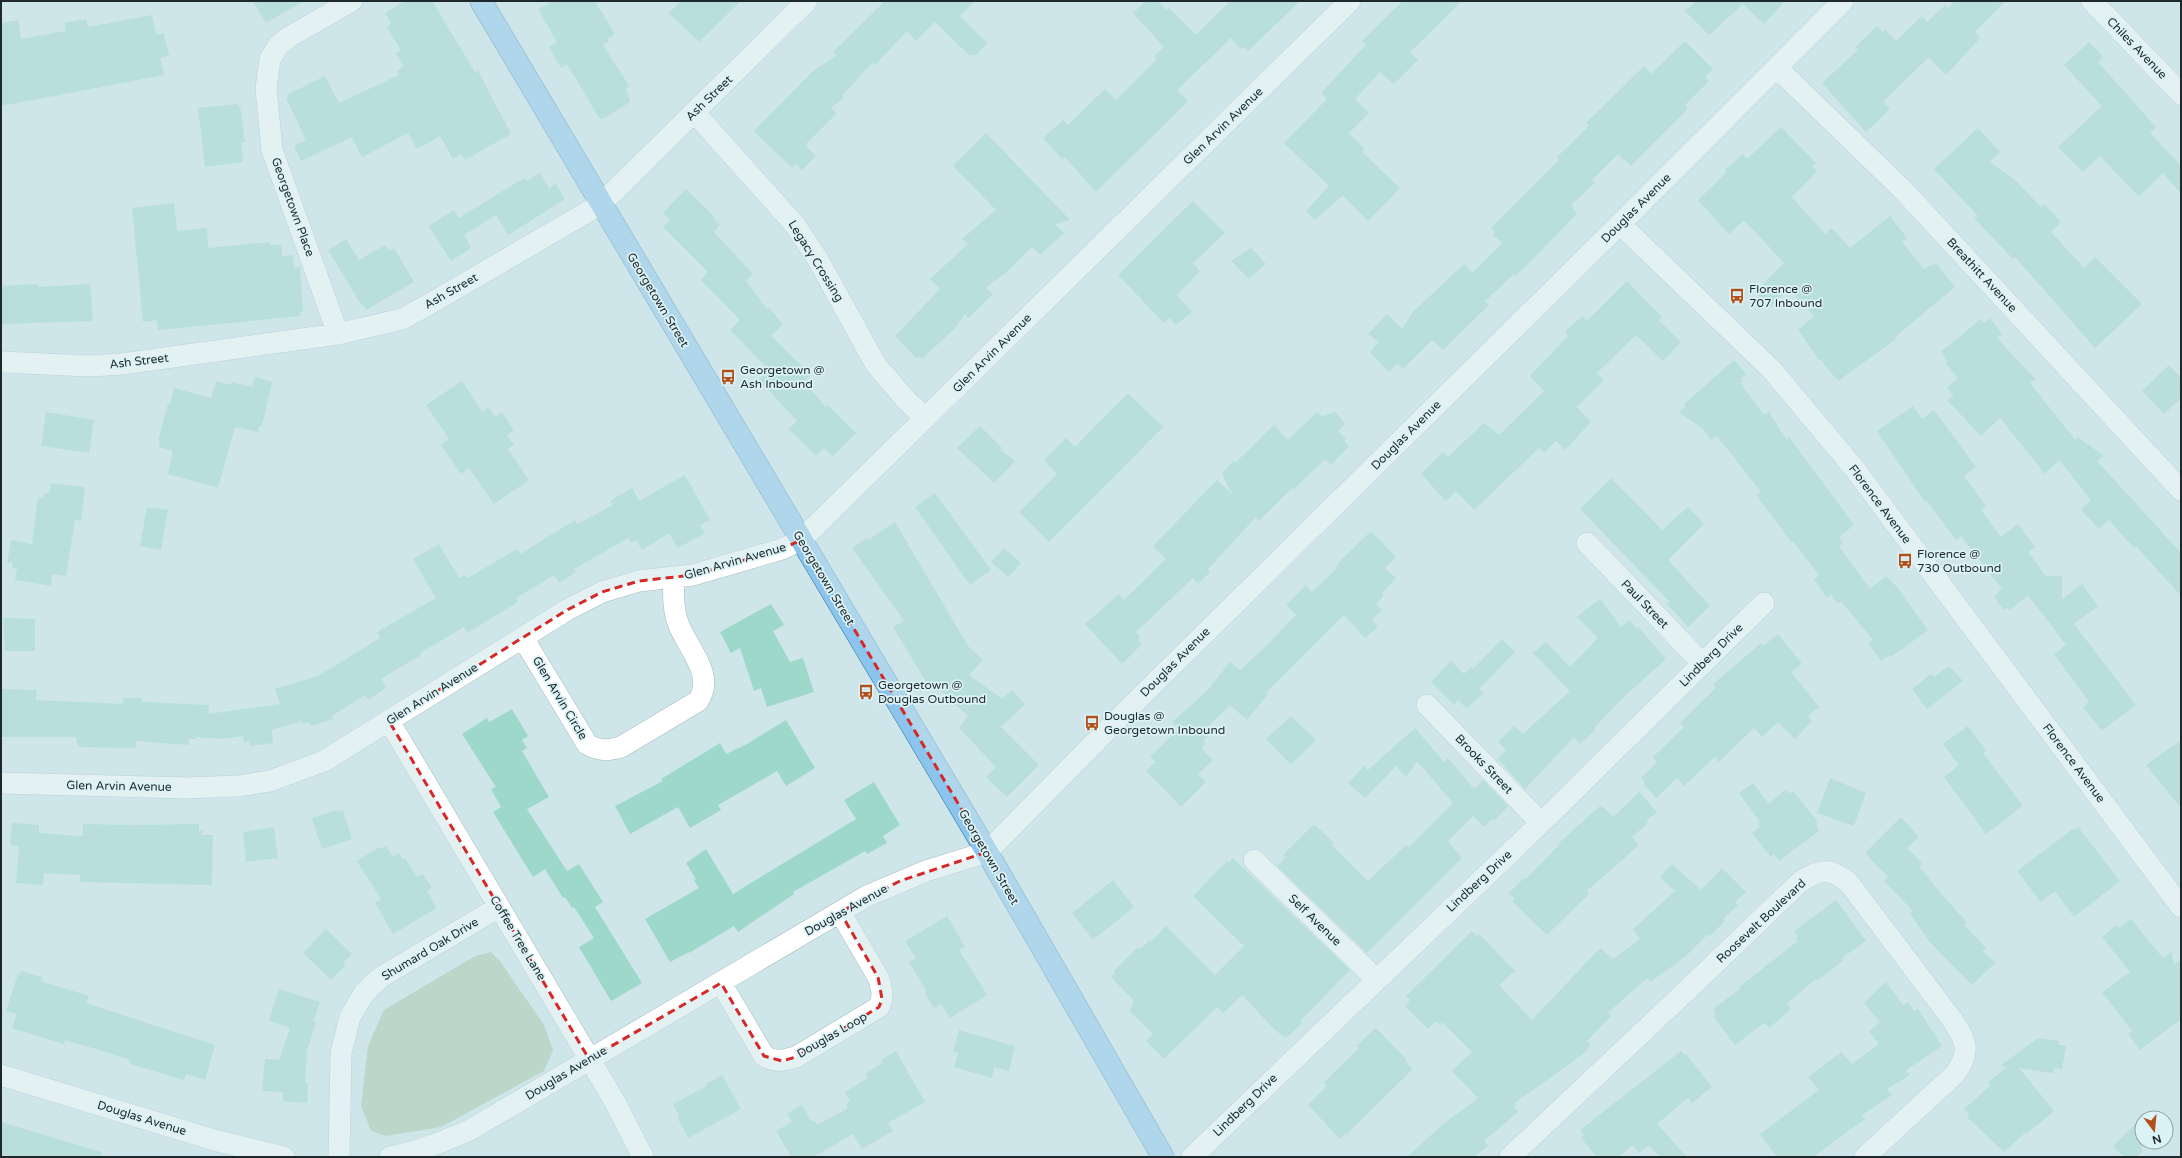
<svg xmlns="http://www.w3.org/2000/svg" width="2182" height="1158" viewBox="0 0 2182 1158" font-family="'Varela Round',sans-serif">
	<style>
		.green { fill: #a6c3a5 }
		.building { fill: #9dd8ca }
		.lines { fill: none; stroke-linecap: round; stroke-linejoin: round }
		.street-casing { stroke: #a5bcc0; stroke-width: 22 }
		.primary-casing { stroke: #3273a0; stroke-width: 23 }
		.street { stroke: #fff; stroke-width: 21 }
		.primary { stroke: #8bc4ec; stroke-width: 22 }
		.marked { fill: none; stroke: #d62828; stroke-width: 3; stroke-dasharray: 8 5; stroke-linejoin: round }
		.labels { text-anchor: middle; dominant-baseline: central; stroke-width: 3.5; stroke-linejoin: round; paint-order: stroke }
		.street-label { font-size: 12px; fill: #1f282a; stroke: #dbf3f7 }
		.poi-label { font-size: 12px; fill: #1f282a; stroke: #dbf3f7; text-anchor: start }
	</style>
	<rect width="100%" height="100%" fill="#cee6ea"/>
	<path class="green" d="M491,952l9,9 44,64 9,25 -9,21 -103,56 -55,9 -15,-5 -10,-25 7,-60 16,-36 91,-54z"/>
	<path class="building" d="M253,1h51l-38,22z
		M405,1h27l43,71 3,-1 33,63 -46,26 -4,-6 -8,5 -13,-23 -23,13 -9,-16 -46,24 -10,-20 -51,24 -7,-15 12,-6 -20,-42 2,-1 -1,-2 38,-19 14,27 60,-28 -2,-4 7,-5 -8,-13 5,-3 -14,-23 4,-3 -6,-11z
		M553,1h42l20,33 -8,5 2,2 -6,4 26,41 -3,2 4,14 -27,17h-3l-33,-55 -6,4 -12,-21 8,-5 -19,-33z
		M681,1h60l-42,41 -30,-29z
		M885,1h90l-15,15 27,27 -11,12h-7l-34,-33 -19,19 -9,-10 -32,34 -2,-3 -31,34 2,1 -13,11 5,6 -31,31 11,11 -14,14 -6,-6 -4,4 -38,-37 60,-61 23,-15 -4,-3z
		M1146,1h12l9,9 2,-2 27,27 34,-34h70l-52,50 -4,-4 -3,2 -10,-11 -54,52 11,11 -92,91 -31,-35 -3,2 -19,-21 20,-18 5,5 37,-36 11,11 41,-41 -3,-3 10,-9 -31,-34z
		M1403,1h59l-52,51 8,8 -24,24 -14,-12 -25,27 14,14 -20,20 16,16 -3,3 38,36 -32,33 -25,-26 -28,25 -9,-9 23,-25 -45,-43 43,-44 -6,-6 45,-48 -4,-4z
		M1696,1h89l-21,23 -21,-20 -34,31 -24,-24z
		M1954,1h52l-31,31 5,6 -34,37 -17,-18 -46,45 7,7 -24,23 -44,-49 36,-33 -3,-3 22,-21 6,6 3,-2 10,11 26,-25 5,6 18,-17 3,3z
		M152,15l4,20 8,-2 5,23 -9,2 4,17 -163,31v-83l17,-3 3,19 45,-8 -2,-8 22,-4 2,8z
		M1685,41l28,28 -8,8 4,4 -24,24 3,4 -57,57 -13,-12 -26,26 3,3 -24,22 6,9 -61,62 -2,-2 -29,27 4,4 -46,45 -11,-10 -29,29 -5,-6 -9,9 -19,-20 9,-10 -11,-8 19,-20 15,15 11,-17 51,-48 8,9 30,-30 -9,-8 2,-3 -4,-4 68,-68 -2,-3 32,-31 -3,-3 58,-57 7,8z
		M2089,42l14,15 -5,5 58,65 -6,6 31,33v28l-18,-21 -24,24 -39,-41 -17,16 -25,-25 44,-41 -38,-41z
		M237,104l1,3 2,-1 5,36 -4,1 2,19 -38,5 -7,-59z
		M1781,127l35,36 -4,3 5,5 -25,26 33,37 7,-6 18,20 40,-32 17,22 -5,4 22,27 12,-6 19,24 -60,50 1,2 -58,42 -18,-22 -1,1 -21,-30 16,-14 -25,-28 -19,19 -15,-15 29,-29 -40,-43 -15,14 -31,-34 29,-28 -2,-2 18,-16 4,5z
		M1978,128l22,24 -10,10 25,18 26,27 3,-3 17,18 -10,10 33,36 11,-11 47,47 -47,44 -80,-91 -2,2 -39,-41 4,-2 -44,-47z
		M986,133l84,87 -15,4 9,9 -24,22 -8,-8 -24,24 -22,17 7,6 -10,10 -15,14 -3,-4 -11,15 -32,30 -3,-3 -3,2 -21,-22 45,-47 -10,-10 38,-35 -6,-5 34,-29 -43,-44z
		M540,173l9,15 7,-4 9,15 -57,36 -12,-20 -32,20 7,13 -20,13 -22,-35 25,-16 5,8 65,-40 2,3z
		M686,189l28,27 -1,2 7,7 -6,7 39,42 -7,7 21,28 1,-2 15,17 -12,12 40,39 -7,7 22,25 2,-2 28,28 -23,23 -9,-8 -8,8 -27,-27 8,-8 -38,-41 10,-10 -39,-40 10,-10 -39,-40 7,-8 -45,-45 7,-7 -7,-7z
		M1193,201l32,32 -32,30 7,8 -23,24 15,17 -16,13 -7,-7 -5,5 -46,-48z
		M174,203l3,28 30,-3 1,20 61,-6v3h13v11l11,-1 1,15 6,-4 3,46h-3l1,4 -143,14 -1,-10 -14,2 -11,-114z
		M346,239l13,21 26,-15 4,6 5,-3 20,34 -48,28 -3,-5 -1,1 -34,-56z
		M1251,248l15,16 -17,15 -18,-18z
		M1627,281l35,36 -4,3 23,22 -18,19 -27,-26 -39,38 7,7 -27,27 14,15 -26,28 -9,-9 -12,12 -5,-5 -65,62 -18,-19 -10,10 -25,-27 22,-22 5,5 36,-34 15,12 45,-44 -14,-15 38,-40 -3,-4 17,-16 5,5z
		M38,284v3l52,-3 3,37 -92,3v-38z
		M1990,318l12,16 -5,4 38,41 -5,4 45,57 3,-3 26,19 -7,5 84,92v43l-45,-50 -2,2 -25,-28 -10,9 -18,-19 10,-10 -32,-40 -14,14 -45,-56 -19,18 -34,-36 7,-5 -7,-7 11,-10 -13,-16 2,-2 -6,-8 40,-33 3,4z
		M1734,360l12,14 -5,4 2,3 -3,2 23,31 1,-1 2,2 3,-3 17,27 3,-2 65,88 -15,12 4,6 -4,3 12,17 19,26 16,-13 11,11 31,43 -37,27 -1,-2 -9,6 -13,-18 5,-3 -32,-39 -3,3 -7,-10 -4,4 -13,-18 5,-5 -26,-34 -1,2 -36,-48 5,-3 -44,-56 -6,4 -8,-11 -24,-17 7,-6 -2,-2z
		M2169,365l12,13v20l-17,16 -22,-23z
		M255,377l17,5 -10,44h-3l-1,6 -23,-5 -17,61 -50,-14 5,-23 -14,-4 1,-5 -2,-1 10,-37 2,1 4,-17 37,10 5,-17 15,4 1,-3 20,5z
		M462,381l20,31 6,-5 7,10 7,-5 12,18 -7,5 7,10 -6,4 21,31 -35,24 -25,-36 -8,6 -20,-29 8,-6 -23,-34z
		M1128,393l35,34 -114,115 -30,-30 38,-38 -13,-14 22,-22 9,9z
		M1913,406l9,13 12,-9 42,57 -12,9 22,30 -5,4 20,27 17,-13 17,23 -7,5 18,24h16v23l20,-15 16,22 -24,18 62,81 -34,26 -19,-24 6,-5 -35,-48 12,-9 -21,-28 -17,-21 -19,14 -1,-2 -4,2 -10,-13 8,-8 -41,-53 -5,4 -29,-39 -2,1 -48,-71z
		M46,412l48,8 -5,33 -48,-7z
		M1317,412l5,4 13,-4 10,11 -7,8 8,8 -2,2 5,5 -18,19 -6,-6 -31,30 -2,-1 -33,33 -3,-4 -48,52 2,3 -12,12 -5,-6 -57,54 4,5 -2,3 4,4 -20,20 -37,-40 34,-30 5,6 42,-41 -13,-13 64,-66 16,15 -11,-21 11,-13 2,2 39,-38 14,15z
		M980,426l22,22 -2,2 15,11 -21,22 -37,-35z
		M685,475l25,45 -10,5 5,8 -27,15 -9,-15 -27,17 -6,-10 -5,3 -3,-5 -54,31 2,3 -17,11 -5,-8 -38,23 2,4 -51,31 -3,-6 -44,26 1,2 -40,24 5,9 -18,12 -3,-5 -33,21 1,3 -22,7 -1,-4 -7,2 -1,-3 -30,9 1,13 -23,3 -1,-5 -5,1 -1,-6 -21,3 -26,-2v2h-7v6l-53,-4v7l-58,-1 -2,-10h-75l1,-48 35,1 -1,10 87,4v-6h18l1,4 67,3 -1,9 72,-10 -5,-15 43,-13 62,-38 -3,-6 59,-34 -23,-39 26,-15 20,34 7,-3 2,3 49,-29 3,5 55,-34 2,4 36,-19 -3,-4 22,-13 7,13z
		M1611,478l51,52 26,-23 16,17 -36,36 42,46 -22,21 -21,-23 3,-2 -90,-93z
		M51,483l34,4 -4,34 -6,-1 -9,56 -14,-2 -1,12 -36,-6 2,-12h-5l1,-5h-6l4,-23 21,4 6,-47 5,1 1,-5h6z
		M935,493l56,77 -21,15 -55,-78z
		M147,507l21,3 -7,40 -21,-4z
		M895,522l73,124 15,14 -14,15 33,24 10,-9 13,14 -24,23 38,38 -32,32 -21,-20 10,-10 -37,-39 9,-12 -28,-26 -2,2 -13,-12 -32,-53 11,-6 -52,-73 15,-10 1,2z
		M1371,531l25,26 -11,11 11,10 -14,15 2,3 -8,8 6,6 -10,9 6,8 -13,11 -21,-23 -78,78 2,1 -21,26 -17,-15 -24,23 5,5 -8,8 3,3 -5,4 12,12 -15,14 8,8 -25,25 -35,-36 10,-9 -6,-5 29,-28 -7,-7 35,-31 23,-29 10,8 24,-22 32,-33 -10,-10 20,-20 6,7 23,-22 4,-8z
		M1004,548l17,15 -13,14 -17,-15z
		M1600,599l21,28 8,-7 7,8 2,-1 28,32 -41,37 -31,32 1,2 -15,14 -6,-7 -49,52 -27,-30 8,-9 -8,-8 16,-16 9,8 47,-43 -37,-38 13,-11 24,25 28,-29 -21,-21z
		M771,604l13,21 -11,6 17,31 13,-4 11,34 -47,15 -6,-19 -7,3 -14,-43 -9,5 -11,-21z
		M3,618l32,1v32h-30z
		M1778,634l24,30 -11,8 28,35 -11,9 4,5 -17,18 -17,-17 -16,15 -8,-9 -35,34 -4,-5 -31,29 -7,-8 -21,20 -12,-13 1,-2 -4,-5 16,-16 -4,-5 31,-30 -4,-4 36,-35 -3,-4 48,-41 2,3z
		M1502,639l13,13 -36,37 4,4 -16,16 -9,-9 -4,5 -23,-23 20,-21 13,13 7,-7 2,2z
		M1949,666l14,15 -36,28 -15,-20 19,-15 3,3z
		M512,709l16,27 -6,4 5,8 -5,3 27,46 -22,12 40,62 12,-7 24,38 -8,5 47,76 -31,18 -32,-54 15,-9 -20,-31 -2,1 -7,-11 -2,1 -18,-29 -12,8 -40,-65 8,-5 -10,-18 5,-2 -34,-53 25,-16 2,4z
		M1291,716l25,24 -25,25 -25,-26z
		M786,720l29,48 -29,18 -9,-15 -59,34 3,5 -31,18 -12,-21 -48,27 -15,-28 48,-25 -2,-2 59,-36 6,11 21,-10z
		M1968,726l18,25 -3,2 40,53 -37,28 -42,-57 15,-12 -16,-21z
		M1415,728l29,34 4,-4 26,31 9,-9 25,26 -14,15 -2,-2 -8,8 -11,-11 -25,25 14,17 -95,95 -90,-87 8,-8 -2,-3 30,-30 1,2 1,-2 19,18 -2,2 36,36 38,-36 3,2 44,-44 -36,-42 -11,16 -10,-11 -31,32 -17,-15 16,-17 4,4z
		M2181,740v68l-35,-43z
		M1830,778l36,15 -12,33 -37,-13z
		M874,782l26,43 -17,11 4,7 -20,11 -2,-3 -72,41 1,2 -56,38 -4,-6 -45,27v-1l-19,10 -25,-43 54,-31 -5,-8 2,-1 -10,-16 20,-14 27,45 123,-75 -12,-19z
		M1753,783l16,21 17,-15 3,5 4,-3 23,29 3,11 -40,30 -5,-7 -3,3 -19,-24 8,-6 -2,-4 2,-1 -21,-29z
		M1639,792l18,20 -11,9 2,2 -16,14 7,8 -52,46 2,3 -42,41 -35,-34 3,-2 -6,-6 15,-15 2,1 34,-35 -1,-1 42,-38 12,12z
		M337,810l1,2 5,-2 9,29 -30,10 -10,-31z
		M1901,817l18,20 -12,11 15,15 -3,3 23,29 25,27 -3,3 22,23 -3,3 12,12 -23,22 -43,-44 -19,-27 3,-3 -29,-30 4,-4 -23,-24z
		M12,823l27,2v8l40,3h4v-12l49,1 67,-1v7h4l-1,4h11l-1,50 -132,-3v-7l-36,-2 -1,12 -27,-2 3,-37 -9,-1z
		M274,827l4,31 -32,4 -3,-30z
		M2078,827l42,54 -46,36 -19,-26 -14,11 -24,-31 56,-42 1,1z
		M386,846l7,11 6,-4 4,6 2,-1 12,19 6,-3 9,14 -5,3 10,17 -44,26 -18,-31 6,-4 -24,-38 22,-14 2,2z
		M1233,858l117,112 -49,50 2,2 -17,16 -10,-7 -34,-36 -19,18 -6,-6 -53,52 -18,-18 7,-7 -24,-24 4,-5 -1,-2 2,-2 -23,-24 4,-4 -1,-2 24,-24 2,2 10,-9 1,2 15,-16 49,49 29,-29 -51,-50 34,-35 1,2z
		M1672,864l29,26 21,-22 24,24 -11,10 3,3 -15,14 2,2 -15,15 -2,-2 -23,23 -35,25 -3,-4 -39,35 3,3 -24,25 4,4 -9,10 -67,48 1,2 -2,1 4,6 -32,27 -1,2 3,5 -14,11h-67l35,-32 36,-27 -26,-27 20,-19 -30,-30 -2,3 -4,-4 -8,8 -23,-23 5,-6 -4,-4 66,-65 5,5 2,-2 36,37 -16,14 33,35 68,-72 13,11 27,-20 -7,-10 42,-38 -15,-14z
		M1113,880l21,27 -41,33 -21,-27z
		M1836,900l30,41 -24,17 2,2 -26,20 -2,-1 -29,24 4,6 -22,19 -5,-5 -29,22 -22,-29 3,-2 -3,-5 27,-20 -1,-2 59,-46 -2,-3 2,-2 -4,-5z
		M947,916l18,31 -6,3 28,45 -37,23 -9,-14 -7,4 -9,-15 2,-1 -18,-30 7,-4 -11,-17z
		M2131,919l32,39 8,-6 3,12 7,-4v59l-41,31 -12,-16 4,-3 -30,-39 28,-20 -28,-35 14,-12 3,3z
		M326,929l26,25 -9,9 2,3 -14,14 -28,-27z
		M21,971l22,6 -2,4 48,15 -3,7 129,42 -10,35 -19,-6 -2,6 -54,-16 1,-4 -25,-8 -41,-12 -1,4 -52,-16 5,-14 -11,-3 12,-37 2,1z
		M1886,982l17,23 5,-3 6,9 4,-2 24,37 -36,24 4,5 -23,14 5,6 -30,20 3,4 -52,38h-36l-17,-23 59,-44 -11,-13 33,-25 11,12 27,-20 -10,-13 11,-9 -16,-19z
		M279,989l41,13 -7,19 3,1 -9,29 -2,31 3,1 -1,20 -24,-2v-9l-21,-1 3,-32 14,1 11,-32 -21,-8z
		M1376,1028l31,32 -1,2 7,7 -66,65 -1,-1 -6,6 -32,-34 19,-19 -3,-4 35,-34 -3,-2z
		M959,1030l56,16 -6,25 -15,-4 -2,11 -38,-11 4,-14 -5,-1z
		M2038,1038l21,3v4l7,1 -4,23 -7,-1 -3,5 -33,-5 35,43 -27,22 -1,-1 -22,20 -37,-35 2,-3 -5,-5 27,-24 -3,-3 19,-15 -7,-1z
		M896,1051l29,51 -37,21 5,8 -31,18 -9,-15 -40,23h-22l-15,-26 16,-9 -5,-8 15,-9 10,17 2,-2 3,5 31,-17 -2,-4 4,-3 -5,-9 23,-14 -3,-5 18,-10 -2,-3z
		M1681,1051l3,4 2,-1 26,33 -20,16 -4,-5 -31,26 30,33h-27l-11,-12 -10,8 -6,-8 -14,12h-22l-16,-19 3,-3 -4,-5z
		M722,1075l19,34 -53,29 -11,-21 2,-1 -6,-12 34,-18 -1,-2z
		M2142,1118v34l-5,5h-13l-11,-11z
		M1,1122l100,30v5h-100z"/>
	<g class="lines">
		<g class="street-casing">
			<path id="street" d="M2092,1l89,93
				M1777,68l126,122 278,300
				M694,112l101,113 22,33 59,107 32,37 18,16
				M1620,224l152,146 82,98 327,439
				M338,334l-66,-184 -6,-61 4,-30 8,-13 11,-9 63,-36
				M1,362l88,4 33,-2 216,-30 64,-15 24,-13 175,-102 206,-203
				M1587,543l116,121
				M523,638l64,106c12,7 21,7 34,3l77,-46c18,-26 -11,-53 -20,-78 -5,-14 -5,-31 -4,-45
				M1427,705l114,118
				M389,721l226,381 28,55
				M1,783l186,5 52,-2 31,-5 54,-20 243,-151 35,-18 37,-11 54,-6 89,-26 19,-9 549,-539
				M1254,860l122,119
				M721,983l43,73c12,7 20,4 32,1l83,-50c5,-10 3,-19 -1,-30l-38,-65
				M1,1075l213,65 70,17
				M339,1157l2,-104 9,-36 14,-24 17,-16 118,-70
				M390,1157c28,-5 54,-16 80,-27l397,-234 59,-25 61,-19 129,-131 504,-497 223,-223
				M1192,1157l349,-334 223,-220
				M1510,1157l172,-162 118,-113c21,-13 29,-15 49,1l102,135c15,22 21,33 4,56l-90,83"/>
		</g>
		<g class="primary-casing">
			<path id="primary" d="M481,1l506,851 176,305"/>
		</g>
		<use href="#street" class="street"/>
		<use href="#primary" class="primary"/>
	</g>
	<path d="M0 0H2182V1158H0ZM801,540l186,312 -87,29 -60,31 38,65 4,22 -3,8 -83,50 -14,4 -18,-5 -43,-73 -132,76 -200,-338 178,-111 35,-18 37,-11 54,-6 89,-26z" fill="#cee6ea" fill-opacity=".55" fill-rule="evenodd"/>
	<path class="marked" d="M801,540l186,312 -87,29 -60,31 38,65 4,22 -3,8 -83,50 -14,4 -18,-5 -43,-73 -132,76 -200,-338 178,-111 35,-18 37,-11 54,-6 89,-26z"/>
	<defs>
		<g id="bus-bare" transform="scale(1.2)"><path d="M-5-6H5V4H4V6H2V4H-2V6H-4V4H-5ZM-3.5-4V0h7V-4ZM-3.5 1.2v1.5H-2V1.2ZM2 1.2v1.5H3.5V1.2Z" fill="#b34f19" stroke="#dbf3f7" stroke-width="2.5" paint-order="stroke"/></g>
	</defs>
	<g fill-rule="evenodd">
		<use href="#bus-bare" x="1737" y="296"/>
		<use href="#bus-bare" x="728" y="377"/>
		<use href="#bus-bare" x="1905" y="561"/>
		<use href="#bus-bare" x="866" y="692"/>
		<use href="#bus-bare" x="1092" y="723"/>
	</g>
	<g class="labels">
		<g class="street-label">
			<text transform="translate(2137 48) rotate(46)">Chiles Avenue</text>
			<text transform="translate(709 98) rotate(-44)">Ash Street</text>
			<text transform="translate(1223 126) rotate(-44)">Glen Arvin Avenue</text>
			<text transform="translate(293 207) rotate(70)">Georgetown Place</text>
			<text transform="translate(1636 208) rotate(-45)">Douglas Avenue</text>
			<text transform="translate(816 261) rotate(58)">Legacy Crossing</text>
			<text transform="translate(1982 275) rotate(47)">Breathitt Avenue</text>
			<text transform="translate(451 291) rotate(-30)">Ash Street</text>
			<text transform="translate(658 300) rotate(59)">Georgetown Street</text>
			<text transform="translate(992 353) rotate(-45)">Glen Arvin Avenue</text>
			<text transform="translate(139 361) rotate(-7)">Ash Street</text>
			<text transform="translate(1406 435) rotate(-45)">Douglas Avenue</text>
			<text transform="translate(1880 504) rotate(53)">Florence Avenue</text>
			<text transform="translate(735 561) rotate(-16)">Glen Arvin Avenue</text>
			<text transform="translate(824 578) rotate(59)">Georgetown Street</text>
			<text transform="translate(1645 604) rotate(46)">Paul Street</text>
			<text transform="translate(1711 655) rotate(-45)">Lindberg Drive</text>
			<text transform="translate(1175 662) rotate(-45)">Douglas Avenue</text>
			<text transform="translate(432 694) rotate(-32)">Glen Arvin Avenue</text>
			<text transform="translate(560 698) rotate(59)">Glen Arvin Circle</text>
			<text transform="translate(2074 763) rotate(53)">Florence Avenue</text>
			<text transform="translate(1484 764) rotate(46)">Brooks Street</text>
			<text transform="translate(119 786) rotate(1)">Glen Arvin Avenue</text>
			<text transform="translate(989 857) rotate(60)">Georgetown Street</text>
			<text transform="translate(1479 881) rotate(-43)">Lindberg Drive</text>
			<text transform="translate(846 910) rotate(-29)">Douglas Avenue</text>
			<text transform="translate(1315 920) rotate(44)">Self Avenue</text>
			<text transform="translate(1761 921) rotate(-43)">Roosevelt Boulevard</text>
			<text transform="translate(518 938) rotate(59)">Coffee Tree Lane</text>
			<text transform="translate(430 949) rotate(-31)">Shumard Oak Drive</text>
			<text transform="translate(832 1035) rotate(-30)">Douglas Loop</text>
			<text transform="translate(566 1073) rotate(-31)">Douglas Avenue</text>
			<text transform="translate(1245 1105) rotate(-44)">Lindberg Drive</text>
			<text transform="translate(142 1118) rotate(17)">Douglas Avenue</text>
		</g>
		<g class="poi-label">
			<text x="1749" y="289">Florence @<tspan x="1749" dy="14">707 Inbound</tspan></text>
			<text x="740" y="370">Georgetown @<tspan x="740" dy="14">Ash Inbound</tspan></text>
			<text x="1917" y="554">Florence @<tspan x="1917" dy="14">730 Outbound</tspan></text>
			<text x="878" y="685">Georgetown @<tspan x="878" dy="14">Douglas Outbound</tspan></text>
			<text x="1104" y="716">Douglas @<tspan x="1104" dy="14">Georgetown Inbound</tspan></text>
		</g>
	</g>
	<rect width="2182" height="1158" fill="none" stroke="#1f282a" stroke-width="4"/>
	<g transform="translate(2154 1130) rotate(164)"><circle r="19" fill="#dbf3f7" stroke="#90a2a5"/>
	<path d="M0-3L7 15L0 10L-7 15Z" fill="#b34f19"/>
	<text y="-6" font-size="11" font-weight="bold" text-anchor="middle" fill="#1f282a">N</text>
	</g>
</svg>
